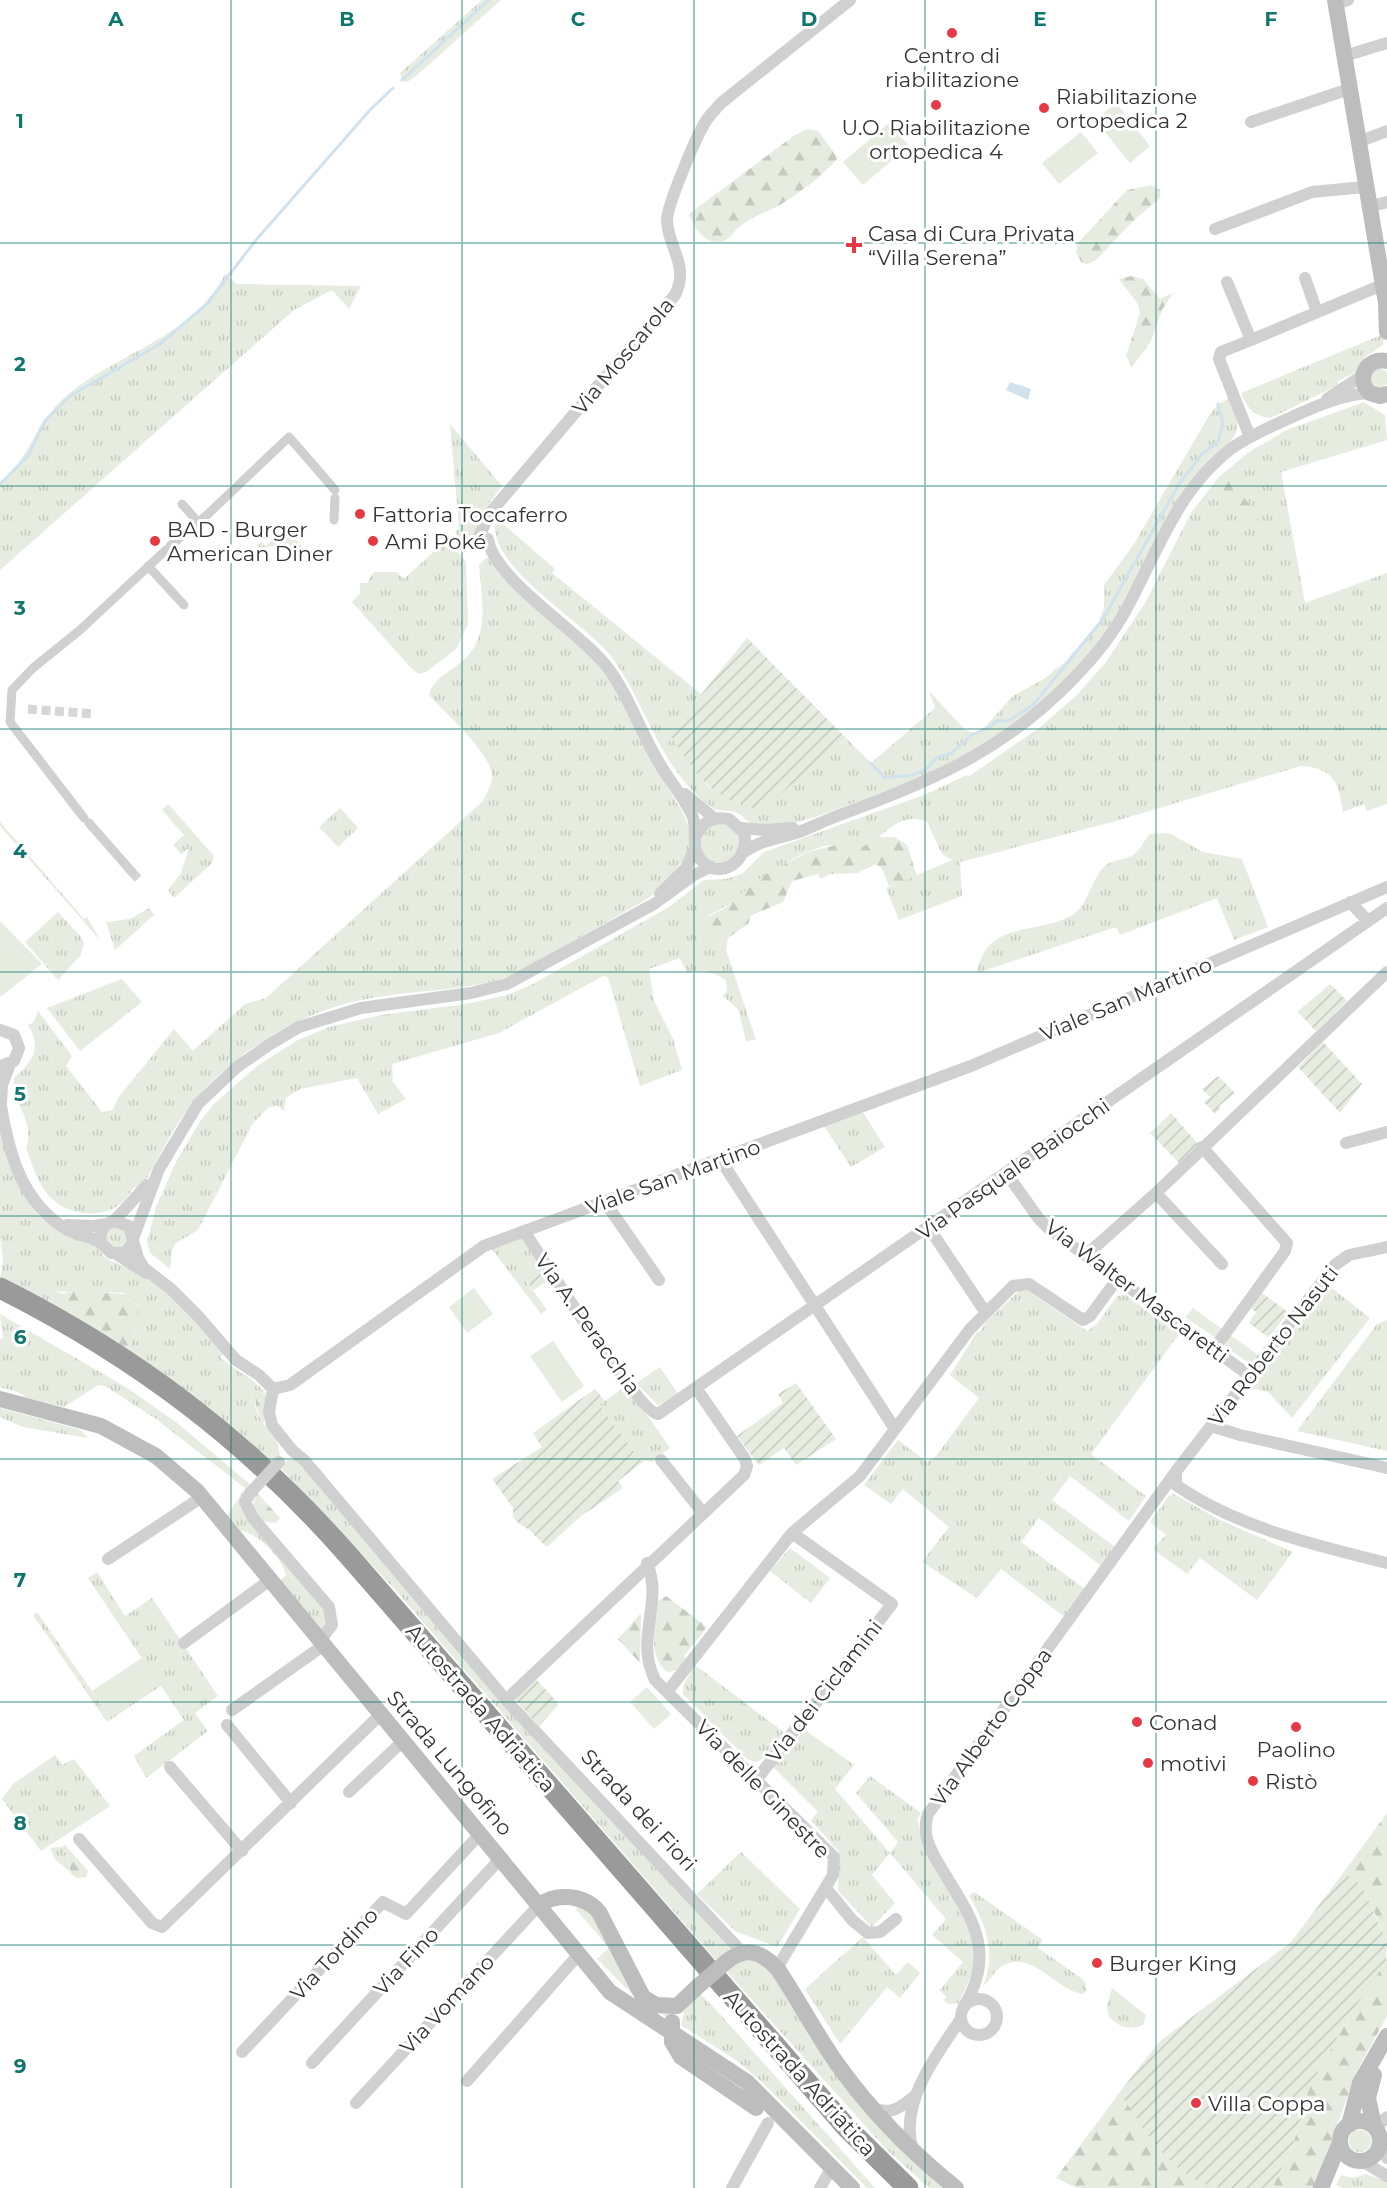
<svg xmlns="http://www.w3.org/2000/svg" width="1387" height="2188" viewBox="0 0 1387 2188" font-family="Montserrat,sans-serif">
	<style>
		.grass { fill: url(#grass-tufts); fill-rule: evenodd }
		.forest { fill: url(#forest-firs) }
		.garden { fill: url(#garden-furrows) }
		.pitch { fill: #e6ecdf }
		.water { fill: url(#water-ripples) }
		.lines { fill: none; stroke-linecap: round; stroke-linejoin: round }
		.stream { stroke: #cfe2ee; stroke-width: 3 }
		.pedestrian-tunnel { stroke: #d6d6d6; stroke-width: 9; stroke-dasharray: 9 4.5; stroke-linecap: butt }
		.pedestrian { stroke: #d0d0d0; stroke-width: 9 }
		.minor { stroke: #d0d0d0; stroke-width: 12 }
		.secondary { stroke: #bdbdbd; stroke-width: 16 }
		.motorway { stroke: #9a9a9a; stroke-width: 21 }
		.minor-bridge { stroke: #d0d0d0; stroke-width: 12 }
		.secondary-bridge { stroke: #bdbdbd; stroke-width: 16 }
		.grid { fill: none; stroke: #0f766e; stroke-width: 1.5; stroke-opacity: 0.55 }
		.poi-dot { fill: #e63946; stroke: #fff; stroke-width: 2 }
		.labels { text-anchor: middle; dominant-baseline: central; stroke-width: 6; stroke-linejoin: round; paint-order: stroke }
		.poi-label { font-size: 21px; fill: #333; stroke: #fff; text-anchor: start }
		.street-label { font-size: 21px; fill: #333; stroke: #fff }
		.grid-label { font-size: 20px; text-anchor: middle; font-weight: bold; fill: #0f766e; stroke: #fff; stroke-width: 6; stroke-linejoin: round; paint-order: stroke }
	</style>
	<defs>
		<pattern id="grass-tufts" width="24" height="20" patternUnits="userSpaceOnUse" patternTransform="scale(1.5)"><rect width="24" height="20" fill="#e6ecdf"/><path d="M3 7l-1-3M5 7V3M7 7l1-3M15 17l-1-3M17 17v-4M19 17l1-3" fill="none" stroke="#c6cbc0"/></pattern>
		<pattern id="forest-firs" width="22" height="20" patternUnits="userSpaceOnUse" patternTransform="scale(1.5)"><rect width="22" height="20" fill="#e6ecdf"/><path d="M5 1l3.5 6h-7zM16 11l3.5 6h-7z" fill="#c6cbc0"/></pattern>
		<pattern id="garden-furrows" width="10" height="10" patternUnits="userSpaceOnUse" patternTransform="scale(1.5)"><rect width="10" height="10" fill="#e6ecdf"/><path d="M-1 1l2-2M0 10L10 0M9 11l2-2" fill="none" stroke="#c6cbc0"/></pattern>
		<pattern id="water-ripples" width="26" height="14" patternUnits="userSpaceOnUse" patternTransform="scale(1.5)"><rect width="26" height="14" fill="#cfe2ee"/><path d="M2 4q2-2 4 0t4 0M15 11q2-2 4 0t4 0" fill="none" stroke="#b2c2cd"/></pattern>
	</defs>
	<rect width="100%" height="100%" fill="#fff"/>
	<path class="grass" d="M482,0h19l-86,77 -8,5 -5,-2 -2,-7z
		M225,274l12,10 124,2 -12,23 -17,-19 -38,20 -294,260v-88c29,-23 33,-53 57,-77 50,-52 132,-61 168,-131z
		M1384,334l-1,11 -18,12 -9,15 -18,9v4l-67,33c-17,-2 -23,-9 -30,-25z
		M1371 378a9 9 0 1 1 18 0a9 9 0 1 1-18 0Z
		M1232,397c10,29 8,36 -14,58 -24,38 -48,76 -72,115 -31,48 -63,102 -109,138 -57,45 -121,73 -189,97 -27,10 -66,27 -96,18 -7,-2 -10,-9 -17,-11 -9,-2 -18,0 -25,-6 -50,-37 -62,-98 -96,-146 -28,-39 -124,-89 -119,-138l8,2 52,45 -3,4 149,121 -32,40 40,54 131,-44 6,-6 25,25 64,-55 -6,-17 36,39 9,3 10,-5 29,-32 31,-17 21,-17 33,-38 6,-17v-22l30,-41 73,-125 10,-14z
		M1364,402l21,13 2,25 -106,32 24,131 82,-30v231l-20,7 -3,-7 -21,8c-4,-29 -9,-44 -42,-46l-189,56 -152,40 2,34 -63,24 -13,-32 66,-28 -10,-6 -15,-32c-26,-12 -40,12 -60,23 -11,7 -24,0 -36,0 -7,0 -15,4 -22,6 -38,16 -65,48 -100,64l3,18 8,10 1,9 5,-2 30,90 -10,1 -8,-32 -15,-13 4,-5 -1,-10c-9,-9 -27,-12 -39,-8l-7,-15 -31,11 5,32 19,38 9,31 -42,16 -32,-109 -5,-1 -104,57 -107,31 1,18 13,17 -28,15 -21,-36 -57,11 -14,9 -2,13 -6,-5 -9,1 -16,16 -55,107 -23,14 -3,7 -2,18 -20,-16 -3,-10 9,-36 20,-45 23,-39 15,-19 43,-38 41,-26 31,-13 52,-12 85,-11 41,-9 26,-11 136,-77 35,-27 22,-1 16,-5 22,-22 160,-57 43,-20 1,2 71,-49 37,-32 30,-34 39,-59 46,-90 27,-35 31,-26 38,-22zM1232,477l2,9 17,22 -24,-3 -6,-6z
		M450,424l52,62 -15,20 -14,32 -6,4 -6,-2 -6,-8 4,-4z
		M286,527l20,25 -2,2c-16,-13 -27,-9 -44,-5l-2,-4 3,-3 5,4z
		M447,539l19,23 2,62 -12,25 -30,23 -7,2 -8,-6 -59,-66 8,-8v-11h7l7,-11h23l7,7z
		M486,558h5l101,98 22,30 36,72 33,55 6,14v25l-25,34 -14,11c-30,18 -61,35 -91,52 -20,11 -40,25 -61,31 -44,12 -91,10 -136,20 -74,15 -146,63 -187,128 -12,20 -24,42 -35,64l-6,-5c-4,6 -9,14 -15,18 -19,14 -51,10 -68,-7 -13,-13 -19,-34 -25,-50 7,-17 -3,-39 -13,-53l1,-17c18,-16 29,-30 14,-53l6,-3 4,-11 34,45 -6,10 36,46 11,-2 5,-12 56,-69 19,22 52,-47 21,-6 216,-196c4,-8 10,-16 10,-26 -1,-23 -47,-63 -63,-81 5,-20 30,-26 42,-43 18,-24 10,-58 8,-86z
		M168,804l46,52 -2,7 -38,35 -6,-8 13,-17 8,-25 -8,6 -8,-9 11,-10 -22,-25z
		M340,808l18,20 -20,19 -19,-20z
		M0,822l84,97 3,-2 13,23 -100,-114z
		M700 843a20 20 0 1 1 40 0a20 20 0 1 1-40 0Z
		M1169,833l34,19 39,7 26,68 -34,13 -17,-42 -97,37 -4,-8 -139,46c9,-52 55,-38 92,-56 19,-9 21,-35 34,-49 9,-10 24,-7 33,-15 5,-5 9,-14 14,-19z
		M149,908l5,7 -39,35 -9,-28 24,-3z
		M58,912l23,25 3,7 -4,12 -22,24 -33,-38z
		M122,979l20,23 -62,49 -33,-43z
		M862,1111l23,36 -34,20 -27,-41z
		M0,1122c8,29 14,60 32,85 15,22 38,27 61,37 7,3 9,13 16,16 17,7 34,13 49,24 25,19 45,46 66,70l-4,3c15,14 35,21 47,38l-10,-4c-9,19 10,35 19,49 3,5 2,10 4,15l-6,9 -145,-113 7,-23 -11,-35 -26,-1 -13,-5c-21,9 -25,2 -45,4l28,17 6,10 -75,-39 3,-18 -3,-24z
		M112,1226l11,1 6,12 -6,9 -11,1 -7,-11z
		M525,1237l19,29 -19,14 22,30 -6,4 -49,-65z
		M1328,1285l42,33 -78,100 -24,-26 -17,-4z
		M1019,1291h9l59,40 10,-7 20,-28 9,-1 53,39 -88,120 55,42 -17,25 -59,-45 -18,24 63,47 -14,19 -62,-48 -18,24 64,47 -20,28 -64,-48 -24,29 -55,-36 27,-35 -46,-38 -12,15 -27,-19 34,-45 29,22 9,-6 43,-58 -29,-23 27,-43 4,-1 5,-9z
		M1193,1308l29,21 -6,9 -31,-21z
		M0,1314l129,75 48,34 75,63 -8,10 84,115 -1,13 -8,8 -40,-50 7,-7c-4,-17 -31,-47 -50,-44l-10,-13 19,-30 -89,-69 -51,-33 -7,-1 -34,22 -37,-9 -9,-6 -18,-5v-47l3,-2z
		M1387,1320v131l-90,-20 80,-107z
		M1230,1335l30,21 -8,9 -27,-19z
		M660,1367l18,27 -20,11 -22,-22z
		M623,1388l22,24 25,36 -18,14 -12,-2 -41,-55z
		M0,1408l81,22 7,8 -65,-11 -23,-10z
		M288,1460h9l320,366 114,123 -15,11 -319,-368 -118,-126z
		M1174,1494l46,26 73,32 -36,48 -57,-42 -13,16 -34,-25 13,-14 -16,-13 19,-26z
		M790,1548l40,30 -19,25 -41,-32z
		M97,1572l28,44 27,-18 66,98 -23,17 13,18 -62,47 -12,-22 50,-36 -23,-34 -54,36 -74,-107 4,-3 73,105 49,-33 -71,-106z
		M695,1665l91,69 -20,26 -2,-2 -8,4 -9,-3 -64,-65 1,-10z
		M805,1730l49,35 -19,24 55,64 8,-11 -42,-49 14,-17 51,37 -4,6 3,14 53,104 1,31 -15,35 -11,1 -4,-4 2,-3 -6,-7 23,-28 -31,-27 14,-16 -56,-66 -18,22 23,28 -23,24 -34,-36 1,-39 -28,-32 7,-8 -45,-45z
		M55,1755l7,10 12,-6 36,47 -69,45 -39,-52 11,-15z
		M55,1847h7l6,9 2,16 -14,-12 -6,-11z
		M741,1852l59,57 -23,38 -42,-16 -38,-37z
		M974,1892l69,48 -5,8 43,30 4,4 2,8 -4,4c-27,-4 -49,-42 -77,-30 -11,4 -14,16 -23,22 14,-32 3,-63 -14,-90z
		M578,1906l13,2 43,80 38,21 -2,10 -34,-21 -39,-39 12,-11 -33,-39z
		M863,1937l33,38 12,-13 12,11 -20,25 -13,-11 -47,57 -35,-55z
		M760,1956l58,80 135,152h-24l-42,-38 -161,-179 18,-14z
		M1112,1988l34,27 -3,10c-14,6 -25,2 -34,-9l-2,-10z
		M700,1994l19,19 156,175h-8l-103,-104 -28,-24 -55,-35 3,-14z
		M1349 2141a11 11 0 1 1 22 0a11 11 0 1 1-22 0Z
		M1366,2174l21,8v6h-44l-7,-3 5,-10 12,3z"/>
	<path class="forest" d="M808,129l10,2 20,27c-15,18 -38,34 -58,47 -13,7 -29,12 -41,22 -7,6 -11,16 -22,15 -15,0 -23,-16 -28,-28l106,-79z
		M1152,185l8,5v8l-28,24 -36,38 -9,4 -6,-2 -5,-10 2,-9 49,-53z
		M1132,276l11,3 17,20 13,-6 -11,17 -11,31 -19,26 -6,-11 14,-43 -2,-9 -19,-25z
		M1231,476c4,17 33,37 27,54l-6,1 -31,-32 -1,-9z
		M878,837h16l13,8 10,31 -28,10 -7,-17 -6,-5 -19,9 -27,1 -9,5 -3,-5 -26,7 -9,21 -33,14 -1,7 -21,15 -2,12 -5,3 -1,-10 -18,-23 21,-11 43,-35 42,-22 35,-9c13,10 23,3 35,-6z
		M86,1287l13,5 34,3c10,17 1,38 -4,56l-54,-33 -6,-10 -29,-17 9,-3 14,6z
		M257,1391l13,6 -7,27 -7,-17 -1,-13z
		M256,1492l24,26 -5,5 -13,-2 -9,-15z
		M666,1596l41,31 -23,29 4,4 -10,10 -10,2c-21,-13 -14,-50 -10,-71z
		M641,1613l-1,50 -22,-24z
		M1387,1813v129l-13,-31 -30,-39z
		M65,1845l23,26 -2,6 -9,1 -6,-4 -3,-18 -6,-9z
		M1387,1957v59l-30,55 -43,117h-42l20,-40 17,-60 42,-75z
		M1120,2092c25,40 53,84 101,96h-144l-21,-10z"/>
	<path class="garden" d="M747,638l99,100 -85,72c-55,-14 -61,-32 -92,-76z
		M1330,984l17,17 -31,30 -18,-19z
		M1323,1042l39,42 -22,29 -42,-46z
		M1218,1076l17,17 -16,13 1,3 -5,5 -11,-12 6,-5 -8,-8z
		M1171,1113l28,32 -20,18 -29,-30z
		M544,1266l8,12 -19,12 -8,-11z
		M1261,1292l27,20 -19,26 -20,-15 7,-11 -5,-4z
		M796,1383l40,56 -40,26 -12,-17 -25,17 -22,-29 46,-33 -5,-9z
		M595,1389l10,12 -6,4 41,55 4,1 -26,20 5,7 -42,28 -34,31 -19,-18 -10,-6 -5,-6v-9l-21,-29 50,-32 -9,-14z
		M535,1678l24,26 -20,22 -25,-28z
		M1344,1872l18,14 25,56 -1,20 -35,51 -42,75 -17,60 -20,40c-17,0 -35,0 -51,0 -47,-6 -79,-60 -101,-96l39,-50 132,-100z"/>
	<path class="pitch" d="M1116,103l34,43 -20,17 -35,-43z
		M889,123l20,23 -46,39 -20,-23z
		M1081,132l17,21 -39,31 -17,-21z
		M0,921l42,43 -42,33z
		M474,1288l19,26 -26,19 -18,-26z
		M553,1341l31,45 -22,16 -32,-46z
		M142,1658l18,26 -50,33 -18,-26z
		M647,1687l24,27 -17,15 -24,-27z"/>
	<path class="water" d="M1010,382l21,7 -3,11 -22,-10z"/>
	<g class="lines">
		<path class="stream" d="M402,80l87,-80
			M0,484l28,-28 17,-35 25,-25 90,-52 47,-40 49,-64 114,-130 23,-22
			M871,763l14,15 28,-3 13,-6 10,-11 16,-5 20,-18 20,-9 4,-5h12l25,-16 70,-86 76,-135 23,-30 16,-12 5,-19 -5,-19"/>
		<path class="pedestrian-tunnel" d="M28,709l67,5
			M132,872l9,10"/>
		<path class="pedestrian" d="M182,504l16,18
			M334,520l1,-22
			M170,546l37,-31 82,-78 46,53
			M148,566l36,39
			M84,818l-74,-96 2,-32 21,-22 47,-38 86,-80
			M89,823l43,49"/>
		<path class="minor" d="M1336,4l12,-4
			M1344,56l43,-13
			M1251,122l98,-33
			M1358,142l29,-11
			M1368,207l19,-5
			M1215,229l97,-37 53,-5
			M1305,278l12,34
			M1227,282l24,58 131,-55
			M1327,399l36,-24
			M1250,437l-31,-78 2,-7 30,-12
			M488,539c5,40 94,94 120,129 21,28 32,63 50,93 10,18 25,35 34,54 7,14 -2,31 8,44 19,24 51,1 44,-26l-15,-14c-15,-3 -26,2 -33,16
			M489,544l-13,-1 14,-30 185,-218c15,-30 -7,-46 -8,-75 0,-14 30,-86 39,-99 4,-7 10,-12 15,-18l129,-103
			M685,794l29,24
			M741,828l24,2 28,-2
			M744,852c17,-12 36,-14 55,-20 13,-5 25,-11 38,-16 91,-34 164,-63 234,-135 21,-21 43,-48 57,-75 30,-56 51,-118 104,-158 19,-13 40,-22 60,-31 24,-11 52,-23 78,-24
			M660,894l26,-26 9,-20
			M1350,902l18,19
			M0,1030l14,5 5,13 -5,13 -14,5
			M0,1100c8,50 20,101 66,129 11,7 24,6 35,14
			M1,1103l1,-18 8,-21
			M1346,1143l41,-11
			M1202,1147l85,96 -2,8 -71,98
			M720,1159l175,270
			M1007,1174l32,45 9,9 202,148
			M1156,1193l66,71
			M605,1202l54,78
			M114,1221l33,-36
			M67,1225l26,1 14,-2
			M929,1228l57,85
			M524,1231c17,25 115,181 134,183l729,-506
			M134,1236l25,-67 39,-65 39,-37 33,-23 29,-17 62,-19 110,-15 36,-9 147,-80 40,-29 16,-8
			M133,1243l-8,10h-14l-10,-10c-2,-11 2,-19 13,-22l15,5 9,32 6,10 27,21 27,27 38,44 23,15 14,14
			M116,1254l30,19
			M1086,1255l70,-62 231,-221
			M1211,1426l29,9 147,33
			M661,1460l42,53
			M1176,1471v14c62,43 139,60 211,78
			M251,1492l-6,10 8,16 76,89 3,18 -12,16
			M792,1533l68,-57 110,-147 43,-43 16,-2 54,36 7,-4 28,-38
			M108,1559l94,-62
			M647,1563c17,40 -13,74 8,117l179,177 -1,18 -56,93
			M184,1643l86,-63
			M667,1692l125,-159 100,71 -135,175
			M506,1700l238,-225 3,-9 -2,-7 -49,-71
			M232,1710l92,-65
			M227,1725l64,78
			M170,1767l72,84
			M349,1792l54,-51
			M79,1839l73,84 10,4 219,-213
			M826,1888l26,32 16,13 12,-1 16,-13
			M742,1952l-236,-252 -201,-239 -13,-11 -20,-25 -3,-13 4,-23 17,-4 194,-139 487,-180 416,-179
			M961 2017a18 18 0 1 1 36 0a18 18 0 1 1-36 0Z
			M963,2008c37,-60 5,-94 -26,-147 -9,-16 -15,-29 -9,-47l249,-344 158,-205 14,-10 38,-8
			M242,2052l141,-150 23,12 74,-80
			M312,2063l188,-204
			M467,2081l112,-127
			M356,2103l183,-198
			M873,2108c19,8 29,-2 43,-13
			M1375,2128l12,-11
			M1380,2143l7,15
			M913,2150c-15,-45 23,-95 48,-131
			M1362,2161l25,15
			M732,2188l36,-65
			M820,2188l12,-21"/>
		<path class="secondary" d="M1335,0l52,309
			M1386,306l1,26
			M1387,361c-20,-4 -32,17 -17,32l10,3 7,-2
			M0,1399l101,27 55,30 41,35 413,501 137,90 105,106
			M539,1905c18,-13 46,-10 60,7l44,85 13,8 21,1
			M726,1962c20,-16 34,-11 51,6 21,31 39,66 61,97 33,46 74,88 118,123
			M677,2006l19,-18
			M1340 2141a20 20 0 1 1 40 0a20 20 0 1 1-40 0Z
			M1349,2125l11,-42 27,-47
			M1374,2126l-6,-28 6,-23
			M1321,2188l19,-46"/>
		<path class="motorway" d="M0,1288c137,69 248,153 349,268l498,572 61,60"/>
		<path class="minor-bridge" d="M251,1492l28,-30"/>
		<path class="secondary-bridge" d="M696,1988l30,-26
			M672,2022v20l9,15 75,51"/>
	</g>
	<path class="grid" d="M231,0v2188M462,0v2188M694,0v2188M925,0v2188M1156,0v2188M0,243h1387M0,486h1387M0,729h1387M0,972h1387M0,1216h1387M0,1459h1387M0,1702h1387M0,1945h1387"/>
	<g class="poi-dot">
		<circle cx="952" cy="33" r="6"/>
		<circle cx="936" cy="105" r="6"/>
		<circle cx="1044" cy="108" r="6"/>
		<path d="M851 236h6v6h6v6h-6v6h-6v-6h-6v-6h6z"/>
		<circle cx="360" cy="514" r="6"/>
		<circle cx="155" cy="541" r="6"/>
		<circle cx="373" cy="541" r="6"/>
		<circle cx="1137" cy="1722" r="6"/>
		<circle cx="1296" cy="1727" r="6"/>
		<circle cx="1148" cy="1763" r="6"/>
		<circle cx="1253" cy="1781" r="6"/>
		<circle cx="1097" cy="1963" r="6"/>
		<circle cx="1196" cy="2103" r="6"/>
	</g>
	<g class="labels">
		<g class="poi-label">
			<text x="952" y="55" text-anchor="middle">Centro di<tspan x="952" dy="24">riabilitazione</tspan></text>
			<text x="1056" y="96">Riabilitazione<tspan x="1056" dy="24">ortopedica 2</tspan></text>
			<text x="936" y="127" text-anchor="middle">U.O. Riabilitazione<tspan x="936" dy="24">ortopedica 4</tspan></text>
			<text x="868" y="233">Casa di Cura Privata<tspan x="868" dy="24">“Villa Serena”</tspan></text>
			<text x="372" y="514">Fattoria Toccaferro</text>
			<text x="167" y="529">BAD - Burger<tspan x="167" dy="24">American Diner</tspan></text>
			<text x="385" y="541">Ami Poké</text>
			<text x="1149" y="1722">Conad</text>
			<text x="1296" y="1749" text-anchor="middle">Paolino</text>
			<text x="1160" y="1763">motivi</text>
			<text x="1265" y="1781">Ristò</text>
			<text x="1109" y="1963">Burger King</text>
			<text x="1208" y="2103">Villa Coppa</text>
		</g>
		<g class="street-label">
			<text transform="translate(623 356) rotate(-50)">Via Moscarola</text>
			<text transform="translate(1126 999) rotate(-23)">Viale San Martino</text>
			<text transform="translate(1013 1169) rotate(-35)">Via Pasquale Baiocchi</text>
			<text transform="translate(673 1177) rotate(-20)">Viale San Martino</text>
			<text transform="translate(1137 1291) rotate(37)">Via Walter Mascaretti</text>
			<text transform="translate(588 1324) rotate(55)">Via A. Peracchia</text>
			<text transform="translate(1273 1346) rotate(-52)">Via Roberto Nasuti</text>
			<text transform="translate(824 1691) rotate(-52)">Via dei Ciclamini</text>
			<text transform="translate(481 1708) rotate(49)">Autostrada Adriatica</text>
			<text transform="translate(991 1727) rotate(-54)">Via Alberto Coppa</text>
			<text transform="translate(450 1763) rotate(50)">Strada Lungofino</text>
			<text transform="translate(763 1789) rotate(46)">Via delle Ginestre</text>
			<text transform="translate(639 1810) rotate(47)">Strada dei Fiori</text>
			<text transform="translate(334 1954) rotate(-47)">Via Tordino</text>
			<text transform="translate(406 1961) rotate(-47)">Via Fino</text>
			<text transform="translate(447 2004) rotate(-47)">Via Vomano</text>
			<text transform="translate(800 2073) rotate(48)">Autostrada Adriatica</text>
		</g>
	</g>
	<g class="grid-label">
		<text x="116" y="26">A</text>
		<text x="347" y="26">B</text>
		<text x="578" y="26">C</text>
		<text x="809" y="26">D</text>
		<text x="1040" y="26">E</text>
		<text x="1271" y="26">F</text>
		<text x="20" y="128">1</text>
		<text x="20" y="371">2</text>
		<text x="20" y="615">3</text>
		<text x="20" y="858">4</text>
		<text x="20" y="1101">5</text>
		<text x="20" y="1344">6</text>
		<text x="20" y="1587">7</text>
		<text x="20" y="1830">8</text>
		<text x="20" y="2073">9</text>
	</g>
</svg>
